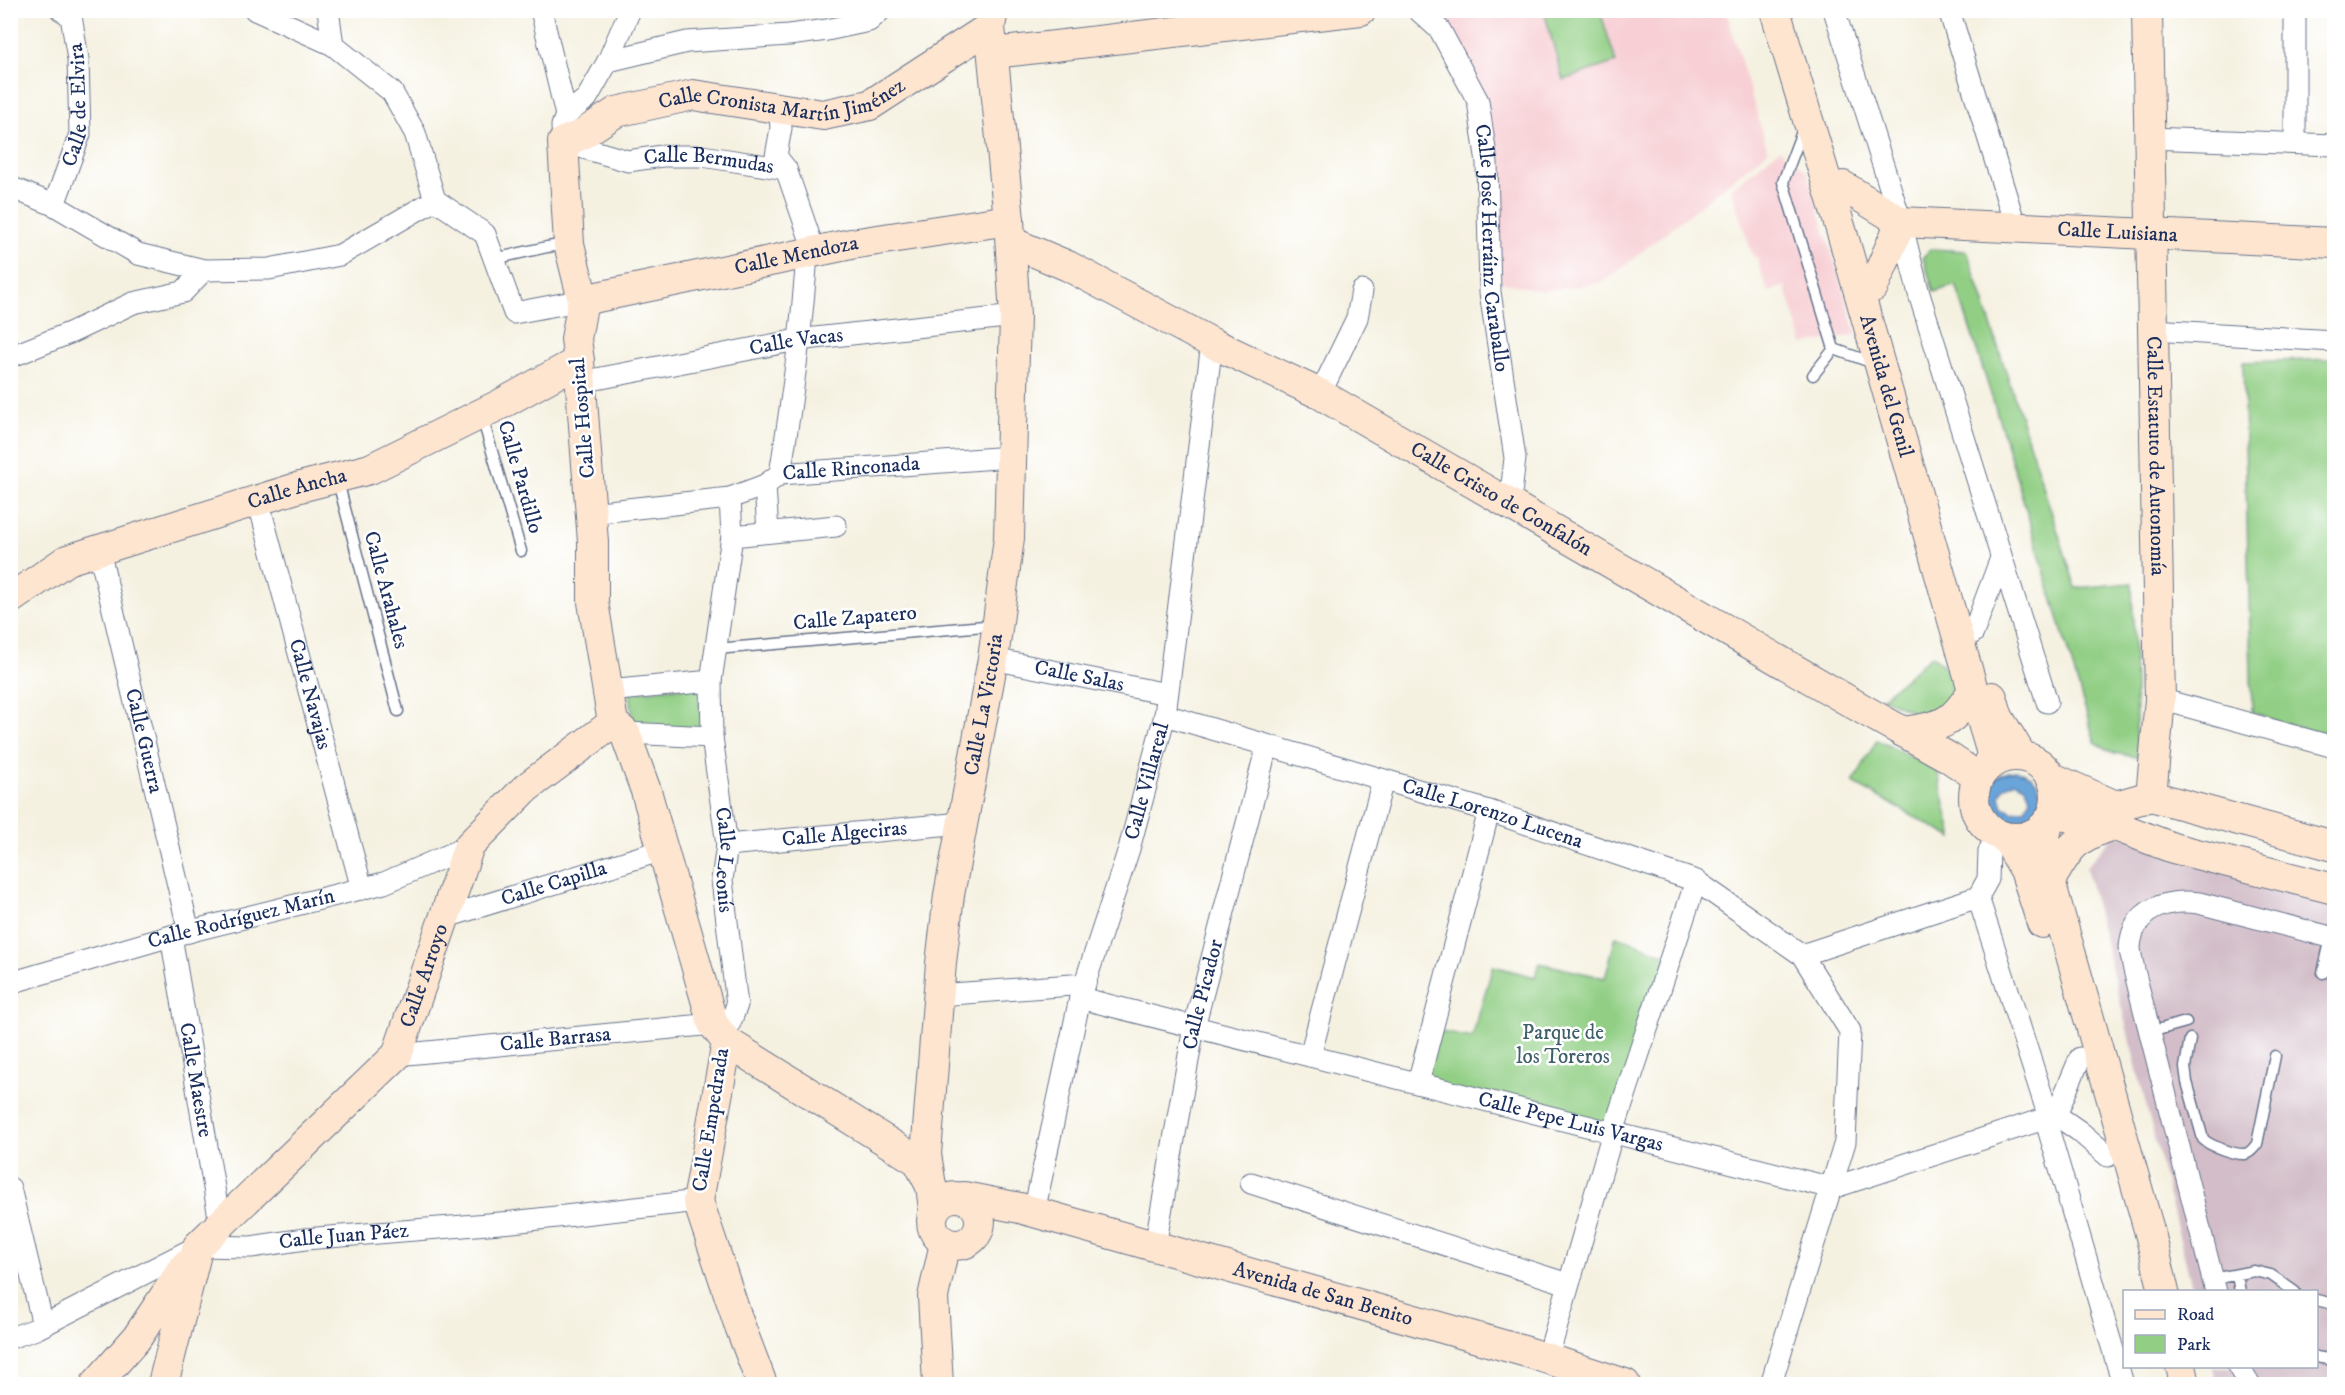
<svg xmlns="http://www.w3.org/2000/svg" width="2345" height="1395" viewBox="0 0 2345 1395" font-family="'IM FELL DW Pica',serif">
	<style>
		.built { fill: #f7cfd4 }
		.industrial { fill: #d2bdc8 }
		.green { fill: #92cf85; stroke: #567f72; stroke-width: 1.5 }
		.water { fill: #6aa5da; stroke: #426a9c; stroke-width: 1.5; fill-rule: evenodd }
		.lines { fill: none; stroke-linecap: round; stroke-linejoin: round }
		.lane-casing { stroke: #67738c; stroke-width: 13 }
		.street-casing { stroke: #67738c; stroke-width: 23 }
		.secondary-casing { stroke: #67738c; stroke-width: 32 }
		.lane { stroke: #fff; stroke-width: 10 }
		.street { stroke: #fff; stroke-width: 21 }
		.secondary { stroke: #fde5d0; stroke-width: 30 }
		.labels { text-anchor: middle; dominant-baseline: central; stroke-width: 5; stroke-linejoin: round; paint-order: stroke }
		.street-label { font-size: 21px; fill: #1b2f5e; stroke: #fff }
		.park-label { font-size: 21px; fill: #3f5f6a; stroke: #fff }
	</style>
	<rect width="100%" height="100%" fill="#fff"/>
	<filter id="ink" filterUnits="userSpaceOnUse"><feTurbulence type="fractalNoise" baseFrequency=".0167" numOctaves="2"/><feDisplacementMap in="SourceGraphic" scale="12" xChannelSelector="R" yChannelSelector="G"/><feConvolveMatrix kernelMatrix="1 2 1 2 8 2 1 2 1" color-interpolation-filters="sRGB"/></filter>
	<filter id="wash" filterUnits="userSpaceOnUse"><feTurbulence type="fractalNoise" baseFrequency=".008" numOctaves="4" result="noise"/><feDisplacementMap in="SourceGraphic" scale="24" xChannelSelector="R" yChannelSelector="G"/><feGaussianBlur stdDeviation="1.35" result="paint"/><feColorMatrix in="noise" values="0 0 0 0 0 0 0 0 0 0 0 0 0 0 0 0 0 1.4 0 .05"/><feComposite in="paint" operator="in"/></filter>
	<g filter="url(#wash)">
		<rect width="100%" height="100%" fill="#f5f1e1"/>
		<path class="built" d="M1440,11h286l42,140 -164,131 -61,9 -42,-9 -15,-181z
			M1780,149l27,23 50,163 -54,9 -18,-58 -17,6 -12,-36 -3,1 -22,-68z"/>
		<path class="industrial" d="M2115,834l219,55v495h-118l-4,-17 104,-1v-74l-123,-1 -107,-424z"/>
		<path class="green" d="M1544,11h56l16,51 -53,18z
			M1930,249l37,2 109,337 56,-5 5,174 -23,-4 -19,-11 -92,-310 -45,-141 -2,-6 -22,7 -11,-34z
			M2334,359v380l-82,-26 -9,-351z
			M1932,655l15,14 8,19 -11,19 -22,9 -40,-18z
			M699,685l3,47 -68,-2 -4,-37z
			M1877,740l60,30 16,68 -100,-55z
			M1616,936l55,21 -58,175 -195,-49 14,-53 40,8 21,-72 42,11 4,-14 66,15z"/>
		<path class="water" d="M2016,771c11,1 21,8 24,19 2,8 0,16 -5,22 -29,39 -74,-36 -19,-41zM2015,781l11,5 4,12 -5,11 -12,3 -10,-5 -3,-12 4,-8z"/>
	</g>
	<g filter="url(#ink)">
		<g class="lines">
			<g class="lane-casing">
				<path id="lane" d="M1803,129l-20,53 51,167 42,15
					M494,259l53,-12 20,-3
					M1813,375l21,-26
					M482,417l39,134
					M337,478l61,233
					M716,649l280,-24
					M2323,973l8,-36
					M2150,1032l36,-10
					M2190,1039l-5,28 2,15 16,57c7,7 32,16 42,15 6,-1 9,-7 12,-10l18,-88
					M2237,1275l3,17
					M2213,1279l41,-8 17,4 24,17
					M2316,1300l18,4
					M2316,1357l18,3"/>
			</g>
			<g class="street-casing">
				<g id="street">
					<path d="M255,10l78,35 59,47 23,41 20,67 50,34 29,79 69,-13"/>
					<path d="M328,10l5,35"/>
					<path d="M541,10l25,105"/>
					<path id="s1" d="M1418,10l22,20 38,71 9,62 3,129 25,166 -5,45"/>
					<path d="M1834,10l67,212 18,72 128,408"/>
					<path d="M1949,10l67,218"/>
					<path d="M608,61l79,-19 102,-7 38,-5 42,-9 12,-11"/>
					<path d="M779,107l2,21 -5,28 10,13 29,84"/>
					<path id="s2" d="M566,115l-4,11 1,16 65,19 34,-5h40l84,13"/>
					<path d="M566,115l21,-17 21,-37 22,-51"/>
					<path d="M2149,138l185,7"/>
					<path d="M2295,143v-133"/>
					<path d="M10,187l44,18 84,49 66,16"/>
					<path id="s3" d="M54,205l26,-71 -2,-75 -7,-43 -10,-6"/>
					<path d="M2153,330l181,11"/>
					<path d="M10,357l62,-25 61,-29 50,-11 21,-22 65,-1 71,-14 95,-55"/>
					<path id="s4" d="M581,382l216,-42 218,-24"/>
					<path d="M1320,394l37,-76 5,-27"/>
					<path d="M780,474c12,-73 22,-146 27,-220"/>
					<path d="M765,485l3,47"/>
					<path d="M730,498l2,38 104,-10"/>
					<path id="s5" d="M258,500l104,389"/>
					<path id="s6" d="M590,513l140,-15 35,-13 15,-11 230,-17"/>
					<path id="s7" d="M99,550l90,382"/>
					<path d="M1973,633l28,-75"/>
					<path id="s8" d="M993,659l174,35"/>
					<path id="s9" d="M711,681l1,56 15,108 -5,35 15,125 -13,33"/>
					<path d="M608,691l103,-10 21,-145"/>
					<path d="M2160,699l174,48"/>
					<path id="s10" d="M1165,715l324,96 207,70 106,74 48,76 -5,111 -74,242"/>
					<path d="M625,733l87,4"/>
					<path id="s11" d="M727,845l235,-22"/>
					<path d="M1978,897l68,211 33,23 29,25"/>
					<path id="s12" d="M443,918l220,-68"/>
					<path id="s13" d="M171,936l49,287"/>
					<path d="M1802,955l176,-58 10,-18 1,-27 7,-18"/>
					<path id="s14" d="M10,983l161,-47 213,-53 85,-37"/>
					<path d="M939,995l146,-11"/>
					<path id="s15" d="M1080,998l752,190 224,-73"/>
					<path id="s16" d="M397,1055l316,-31"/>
					<path d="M1310,1056l73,-276"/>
					<path d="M1418,1083l71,-272"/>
					<path d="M2056,1115l24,-57"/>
					<path d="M2045,1118l78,266"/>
					<path d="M1251,1183l317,101"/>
					<path d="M10,1188l33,137"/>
					<path id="s17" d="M1034,1212l46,-214 49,-149 36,-134 47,-372"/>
					<path id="s18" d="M1155,1246l39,-219 73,-281"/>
					<path d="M2216,1292l-82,-322c-1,-7 -4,-16 -4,-23 3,-39 37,-48 69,-44l135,35"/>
					<path id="s19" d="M10,1338l26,-9 162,-83 53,1 54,-8 207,-17 186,-21"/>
					<path d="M1547,1360l66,-228 83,-251"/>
					<path d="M2238,1366l11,18"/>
				</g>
			</g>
			<g class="secondary-casing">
				<g id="secondary">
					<path id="s20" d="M1775,10l70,233 128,447 18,60v13"/>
					<path id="s21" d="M2147,10l13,689 -9,97"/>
					<path d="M995,53l366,-43"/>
					<path id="s22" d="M1843,186l58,36 433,21"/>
					<path id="s23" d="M1011,242l57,24 144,77 108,51 546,317 82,46 30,20"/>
					<path d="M1873,287l28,-65"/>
					<path id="s24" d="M583,300l268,-56 158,-24"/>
					<path id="s25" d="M10,599l57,-39 233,-73 70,-18 131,-65 78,-43"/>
					<path d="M1992,697l6,20 23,38"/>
					<path id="s26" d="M613,723l-20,-121v-60l-14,-181 -3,-22 7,-39 -14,-56 -6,-102 18,-7 35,-23 77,-17 130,20 47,-10 120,-78"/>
					<path d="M613,723l12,10 21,58 67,233 14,18 -29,159 40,120 24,63"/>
					<path d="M1903,732c39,-6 49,-7 70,-42"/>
					<circle cx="2015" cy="797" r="41"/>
					<path d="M2053,778l63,28 35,-10"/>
					<path d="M2151,796l183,50"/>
					<path d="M2054,814l59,11 60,23 161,41"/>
					<path d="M2048,823l-4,19 6,39 101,356 13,55"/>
					<path d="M2006,838l19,32 17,53"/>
					<path d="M2050,881c19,-34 25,-44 63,-56"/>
					<path d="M727,1042l191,119 13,25 3,23"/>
					<path id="s27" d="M931,1186l-5,-32 15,-191 8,-68 44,-236 16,-121 6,-222 -6,-96 -19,-193 3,-17"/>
					<circle cx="956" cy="1221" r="24"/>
					<path id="s28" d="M964,1197l56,11 507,144 98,32"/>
					<path d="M2181,1366l4,18"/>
					<path d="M96,1384l40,-45 49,-73"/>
					<path id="s29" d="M163,1384l35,-138 199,-191 72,-209 57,-58 87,-65"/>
					<path d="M938,1384l-5,-87 12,-54"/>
				</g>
			</g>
			<use href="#lane" class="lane"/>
			<use href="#street" class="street"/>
			<use href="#secondary" class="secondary"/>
		</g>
	</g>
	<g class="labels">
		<g class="street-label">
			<text stroke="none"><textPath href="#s26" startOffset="818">Calle Cronista Martín Jiménez</textPath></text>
			<text stroke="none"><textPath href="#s3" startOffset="104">Calle de Elvira</textPath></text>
			<text stroke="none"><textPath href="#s2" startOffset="177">Calle Bermudas</textPath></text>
			<text stroke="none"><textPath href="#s22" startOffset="285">Calle Luisiana</textPath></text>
			<text stroke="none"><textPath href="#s1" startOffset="258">Calle José Herráinz Caraballo</textPath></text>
			<text stroke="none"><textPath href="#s24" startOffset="218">Calle Mendoza</textPath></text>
			<text stroke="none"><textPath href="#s4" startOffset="219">Calle Vacas</textPath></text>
			<text stroke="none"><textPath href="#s20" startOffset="392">Avenida del Genil</textPath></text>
			<text transform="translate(583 418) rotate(-95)">Calle Hospital</text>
			<text stroke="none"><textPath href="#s21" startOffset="446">Calle Estatuto de Autonomía</textPath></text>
			<text stroke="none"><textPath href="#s6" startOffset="268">Calle Rinconada</textPath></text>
			<text transform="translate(520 477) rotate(74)">Calle Pardillo</text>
			<text stroke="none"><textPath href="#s25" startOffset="310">Calle Ancha</textPath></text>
			<text stroke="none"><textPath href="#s23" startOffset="554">Calle Cristo de Confalón</textPath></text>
			<text transform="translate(386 590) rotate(75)">Calle Arahales</text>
			<text transform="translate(855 618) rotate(-5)">Calle Zapatero</text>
			<text stroke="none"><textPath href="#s8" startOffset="88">Calle Salas</textPath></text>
			<text stroke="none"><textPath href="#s5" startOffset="201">Calle Navajas</textPath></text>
			<text stroke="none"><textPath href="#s27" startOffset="486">Calle La Victoria</textPath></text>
			<text stroke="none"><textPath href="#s7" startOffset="196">Calle Guerra</textPath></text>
			<text stroke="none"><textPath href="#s17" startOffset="446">Calle Villareal</textPath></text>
			<text stroke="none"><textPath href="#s10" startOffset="342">Calle Lorenzo Lucena</textPath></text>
			<text stroke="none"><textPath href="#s11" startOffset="118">Calle Algeciras</textPath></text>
			<text stroke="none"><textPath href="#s9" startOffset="180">Calle Leonís</textPath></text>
			<text stroke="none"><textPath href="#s12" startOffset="116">Calle Capilla</textPath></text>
			<text stroke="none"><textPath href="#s14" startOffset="240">Calle Rodríguez Marín</textPath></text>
			<text stroke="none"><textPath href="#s29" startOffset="502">Calle Arroyo</textPath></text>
			<text stroke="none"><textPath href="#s18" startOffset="256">Calle Picador</textPath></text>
			<text stroke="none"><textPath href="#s16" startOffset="159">Calle Barrasa</textPath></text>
			<text stroke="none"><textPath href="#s13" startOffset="146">Calle Maestre</textPath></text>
			<text transform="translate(711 1120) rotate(-81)">Calle Empedrada</text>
			<text stroke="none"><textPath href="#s15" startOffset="506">Calle Pepe Luis Vargas</textPath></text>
			<text stroke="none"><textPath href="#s19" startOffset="356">Calle Juan Páez</textPath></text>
			<text stroke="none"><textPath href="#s28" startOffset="372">Avenida de San Benito</textPath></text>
		</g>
		<g class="park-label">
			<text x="1563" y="1033">Parque de<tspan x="1563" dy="24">los Toreros</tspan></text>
		</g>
	</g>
	<rect width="2345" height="1395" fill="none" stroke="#fff" stroke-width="36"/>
	<rect x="2123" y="1290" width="195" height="78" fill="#ffffff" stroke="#a4acbf" stroke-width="1.5"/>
	<rect x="2135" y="1310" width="30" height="9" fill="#fde5d0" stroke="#a4acbf" stroke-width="1.5"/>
	<text x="2177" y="1320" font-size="18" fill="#1b2f5e">Road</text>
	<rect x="2135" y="1335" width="30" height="18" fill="#92cf85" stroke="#a4acbf" stroke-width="1.5"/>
	<text x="2177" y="1350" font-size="18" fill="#1b2f5e">Park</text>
</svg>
